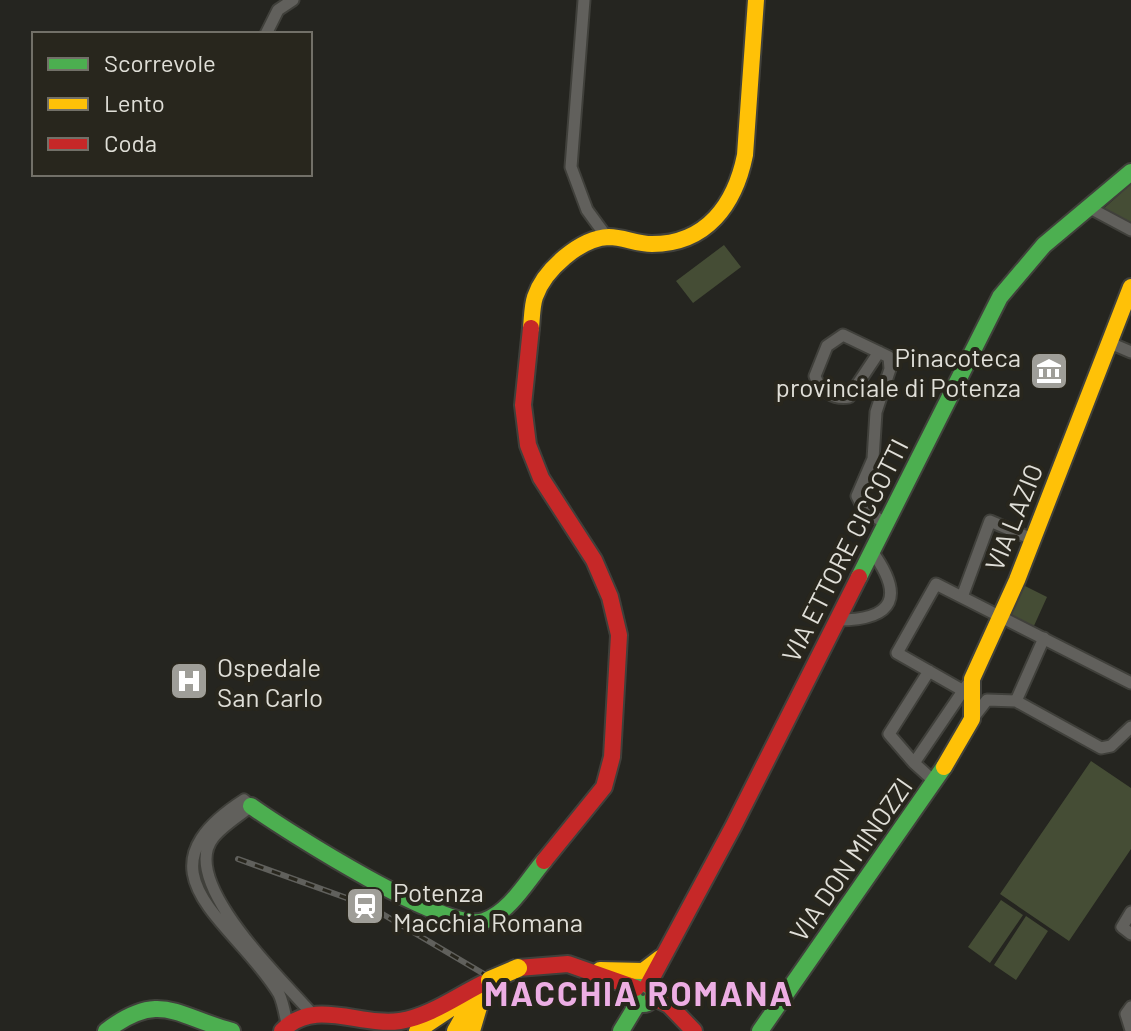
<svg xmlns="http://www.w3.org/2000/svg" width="1131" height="1031" viewBox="0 0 1131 1031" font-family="Barlow,sans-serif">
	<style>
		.green { fill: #454d35 }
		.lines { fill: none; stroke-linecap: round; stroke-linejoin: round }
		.street-casing { stroke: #40403b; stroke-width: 15 }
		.fast-casing { stroke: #40403b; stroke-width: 20 }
		.slow-casing { stroke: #40403b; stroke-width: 20 }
		.jam-casing { stroke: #40403b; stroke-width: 20 }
		.street { stroke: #61605c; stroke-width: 11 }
		.fast { stroke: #4caf50; stroke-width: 16 }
		.slow { stroke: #ffc107; stroke-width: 16 }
		.jam { stroke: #c62828; stroke-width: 16 }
		.rail-casing { stroke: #60605c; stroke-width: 6 }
		.rail { stroke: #28261d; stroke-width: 3; stroke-dasharray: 9; stroke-linecap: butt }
		.slow-bridge-casing { stroke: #40403b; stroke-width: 22; stroke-linecap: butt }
		.slow-bridge { stroke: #ffc107; stroke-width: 18 }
		.labels { text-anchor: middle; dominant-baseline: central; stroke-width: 8; stroke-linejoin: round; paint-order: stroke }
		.poi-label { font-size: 26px; fill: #e0dfd8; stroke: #28261d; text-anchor: start }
		.street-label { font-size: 26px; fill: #e0dfd8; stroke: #28261d }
		.district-label { font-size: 34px; font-weight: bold; letter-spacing: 2px; fill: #edaee3; stroke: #28261d }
	</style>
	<rect width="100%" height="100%" fill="#252520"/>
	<path class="green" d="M1131,184v40l-29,-14z
		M724,245l17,22 -48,36 -17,-22z
		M1021,584l26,13 -14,31 -26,-13z
		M1091,761l40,27v61l-62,92 -69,-47z
		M1001,900l22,15 -33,48 -22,-16z
		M1026,916l22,15 -32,49 -22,-15z"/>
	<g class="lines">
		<g class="street-casing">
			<path id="street" d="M584,0l-13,167 16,43 19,26
				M266,34l12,-24 15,-10
				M1088,207l43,23
				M1110,343l21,9
				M879,352l-30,45c-15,3 -30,-7 -34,-21l12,-30 16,-11 46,22 1,12 -14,43 -3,47 -16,37 7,14 21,13
				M962,597l28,-76 42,18
				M838,620c57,0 67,-24 33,-70
				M962,690l-65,-37 39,-69 195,99
				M1016,701l28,-63
				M973,718l14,-18 29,1 85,47 10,-2 20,-19
				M914,763l-25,-29 40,-63
				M935,782l-21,-19 53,-78
				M1131,912l-9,15 9,7
				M1131,1007l-5,7 5,16
				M287,1024c-2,-10 -4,-22 -8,-30 -44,-73 -149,-121 -35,-194l7,6c-12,10 -29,20 -38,32 -35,44 71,143 99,176"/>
		</g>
		<g class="fast-casing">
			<path id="fast" d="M859,577l141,-280 44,-52 87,-73
				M251,806c35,25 197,128 233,115 26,-9 43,-40 60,-60
				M633 994a10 10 0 1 1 20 0a10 10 0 1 1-20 0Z
				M106,1031c54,-41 70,-15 126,0
				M621,1031l17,-28
				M760,1031l184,-264"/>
		</g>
		<g class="slow-casing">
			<path id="slow" d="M531,328c1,-10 1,-22 4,-31 9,-27 45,-59 74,-60 14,0 28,7 43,7 55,0 83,-40 93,-89l11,-155
				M944,767l28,-48v-40l45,-99 114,-293
				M600,970l43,1 17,-13
				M417,1031l39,-26
				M455,1031l15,-27 20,-24
				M472,1031l10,-34"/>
		</g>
		<g class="jam-casing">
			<path id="jam" d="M531,328l-8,77 5,40 13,33 53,82 16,37 9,38 -7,122 -8,30 -60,74
				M518,968l50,-4 68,24
				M648,985l85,-158 126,-250
				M653,997l16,8 25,26
				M282,1031c32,-34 78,-4 118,-10 32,-5 61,-28 90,-41"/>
		</g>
		<use href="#street" class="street"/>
		<use href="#fast" class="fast"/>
		<use href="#slow" class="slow"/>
		<use href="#jam" class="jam"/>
		<g class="rail-casing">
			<path id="rail" d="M238,859l131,47 115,68"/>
		</g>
		<use href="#rail" class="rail"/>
		<g class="slow-bridge-casing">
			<path id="slow-bridge" d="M490,980l28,-12"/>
		</g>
		<use href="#slow-bridge" class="slow-bridge"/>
	</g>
	<defs>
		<g id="museum-square" transform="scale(2)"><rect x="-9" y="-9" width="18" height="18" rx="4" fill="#9f9e98" stroke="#28261d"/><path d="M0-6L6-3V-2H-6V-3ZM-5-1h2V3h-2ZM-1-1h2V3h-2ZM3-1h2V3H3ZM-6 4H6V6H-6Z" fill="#fff"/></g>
		<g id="hospital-square" transform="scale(2)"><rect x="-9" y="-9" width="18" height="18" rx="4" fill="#9f9e98" stroke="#28261d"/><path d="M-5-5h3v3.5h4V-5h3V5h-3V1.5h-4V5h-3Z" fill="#fff"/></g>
		<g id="station-square" transform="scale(2)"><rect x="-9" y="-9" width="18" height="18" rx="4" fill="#9f9e98" stroke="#28261d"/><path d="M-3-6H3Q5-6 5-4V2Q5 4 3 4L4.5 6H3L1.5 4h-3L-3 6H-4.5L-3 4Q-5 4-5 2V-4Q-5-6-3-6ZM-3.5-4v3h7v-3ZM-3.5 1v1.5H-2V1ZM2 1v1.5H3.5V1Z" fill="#fff"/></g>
	</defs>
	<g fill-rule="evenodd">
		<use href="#museum-square" x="1049" y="371"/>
		<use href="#hospital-square" x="189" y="681"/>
		<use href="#station-square" x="365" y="906"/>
	</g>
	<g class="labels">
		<g class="poi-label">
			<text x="1021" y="356" text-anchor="end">Pinacoteca<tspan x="1021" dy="30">provinciale di Potenza</tspan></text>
			<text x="217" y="666">Ospedale<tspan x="217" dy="30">San Carlo</tspan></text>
			<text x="393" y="891">Potenza<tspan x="393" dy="30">Macchia Romana</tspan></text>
		</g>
		<g class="street-label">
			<text transform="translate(1013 517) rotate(-68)">VIA LAZIO</text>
			<text transform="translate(844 550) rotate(-63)">VIA ETTORE CICCOTTI</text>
			<text transform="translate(850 859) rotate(-55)">VIA DON MINOZZI</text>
		</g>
		<g class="district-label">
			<text x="639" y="992">MACCHIA ROMANA</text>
		</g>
	</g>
	<rect x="32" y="32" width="280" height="144" fill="#28261d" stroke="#727068" stroke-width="2"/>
	<rect x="48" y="58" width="40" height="12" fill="#4caf50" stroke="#727068" stroke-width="2"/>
	<text x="104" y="72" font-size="24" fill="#e0dfd8">Scorrevole</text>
	<rect x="48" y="98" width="40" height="12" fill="#ffc107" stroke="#727068" stroke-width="2"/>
	<text x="104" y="112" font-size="24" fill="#e0dfd8">Lento</text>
	<rect x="48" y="138" width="40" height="12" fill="#c62828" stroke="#727068" stroke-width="2"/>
	<text x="104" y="152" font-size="24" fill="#e0dfd8">Coda</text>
</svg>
